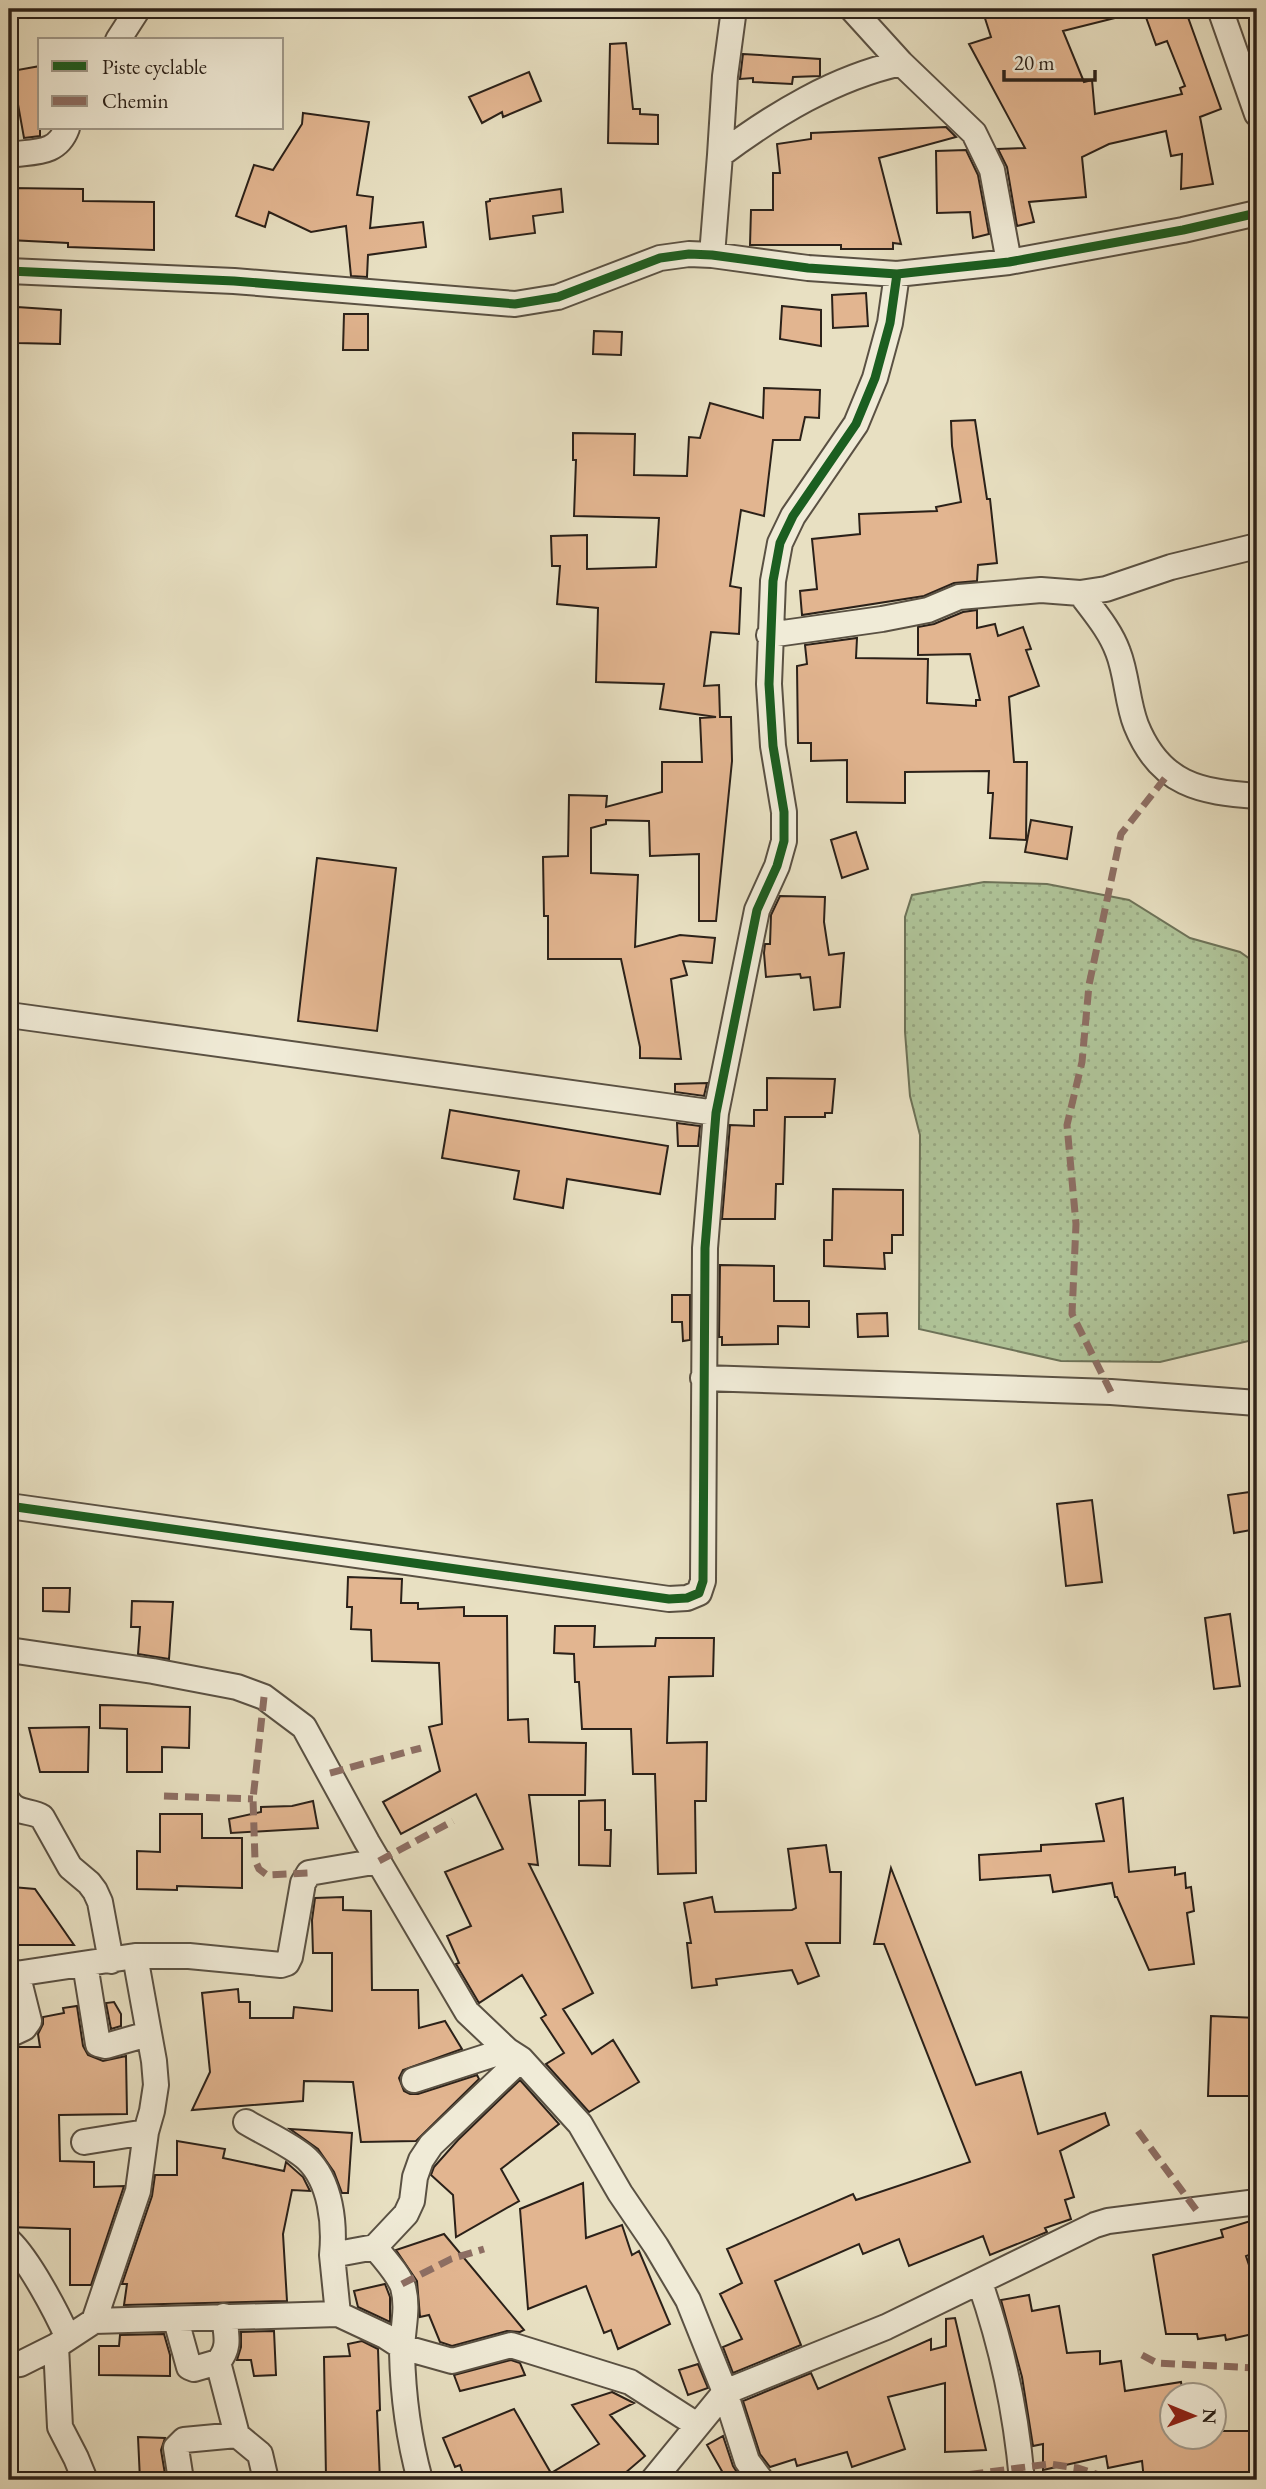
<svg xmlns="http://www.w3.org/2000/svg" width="1266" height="2489" viewBox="0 0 1266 2489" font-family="'EB Garamond',serif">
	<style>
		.grass { fill: url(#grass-dots); stroke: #6d7258; stroke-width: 2 }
		.building { fill: #e2b590; stroke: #2b2119; stroke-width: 2 }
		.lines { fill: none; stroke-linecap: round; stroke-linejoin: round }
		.street-casing { stroke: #5a5143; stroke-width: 28 }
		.street { stroke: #f0ebd7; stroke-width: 24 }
		.quiet { stroke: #8d6e63; stroke-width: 7; stroke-dasharray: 14 7; stroke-linecap: butt }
		.cycleway-casing { stroke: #f0ebd7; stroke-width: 13 }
		.cycleway { stroke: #1b5e20; stroke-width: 9 }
	</style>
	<defs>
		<pattern id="grass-dots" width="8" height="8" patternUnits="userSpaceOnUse" patternTransform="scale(1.75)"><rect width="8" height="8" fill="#afc398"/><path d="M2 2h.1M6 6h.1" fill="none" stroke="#97a782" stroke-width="1.8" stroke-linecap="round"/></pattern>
	</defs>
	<rect width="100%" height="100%" fill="#e8e0c2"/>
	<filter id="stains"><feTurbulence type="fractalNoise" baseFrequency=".00286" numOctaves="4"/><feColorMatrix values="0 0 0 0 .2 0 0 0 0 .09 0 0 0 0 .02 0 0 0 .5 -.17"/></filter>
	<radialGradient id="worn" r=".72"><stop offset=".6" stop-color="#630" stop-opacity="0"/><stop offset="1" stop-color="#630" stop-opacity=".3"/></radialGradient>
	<path class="grass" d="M984,882l63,2 82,16 61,38 50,14 17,12v375l-97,23 -99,-1 -142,-32 1,-194 -10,-39 -5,-64v-115l7,-22z"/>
	<path class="building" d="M982,9h132l1,9 -52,13 21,51 8,-2 3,34 87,-20 -2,-6 5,-2 -18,-45 -11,4 -13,-36h42l36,100 -21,8 13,67 -32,5 1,-35 -11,2 -5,-25 -57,13 -27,13 4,40 -57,5 5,20 -17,4 -10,-59 -9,-18 27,-1 -56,-104 22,-7z
		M626,43l7,66h7v5l18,1v29l-50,-1 2,-99z
		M743,54l77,5v17l-27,1 -1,7 -39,-2v-4l-13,1z
		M40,66v70l-16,2 -12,-67z
		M529,72l12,29 -38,16 -1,-5 -20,11 -13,-26z
		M303,113l66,9 -12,73 16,2 -3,31 53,-6 3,25 -58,8 -1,22 -16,-1 -5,-50 -35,6 -42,-20 -4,15 -29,-11 18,-51 19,5 29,-46z
		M946,127l10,10 -77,21 22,86 -8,-1v6h-52v-4h-91l1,-35h22v-37h7l-3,-29 34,-5v-6z
		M966,150l12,25 11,59 -16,4 -3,-26 -33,1 -1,-62z
		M10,188l73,1v12l71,1v48l-86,-3v-4l-59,-3z
		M561,189l2,23 -30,4 2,17 -45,6 -4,-37 4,-1v-2z
		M866,293l2,33 -35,2 -1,-33z
		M782,306l39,4v36l-41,-7z
		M17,307l44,3 -1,34 -43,-1z
		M344,314h24v36h-25z
		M594,331l28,1 -1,23 -28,-1z
		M764,388l56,2 -1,28 -14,-1 -5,23h-27l-9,76 -23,-6 -11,76 11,2 -2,46 -28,-2 -7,54 15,-1 1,32h11l1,44 -16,160h-17v-67l-49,2 -1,-35 -43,-1v4l-15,4v45l47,2 -3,72 45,-12 35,3 -3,25 -29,-2 4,14 -16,4 10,80 -41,-1v-11l-19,-88h-73v-43h-4l-1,-59 25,-1 1,-61 38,1 -1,11 56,-15v-30h40l-2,-44 16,-1 -56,-8 4,-25 -68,-2 2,-74 -41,-4 3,-38h-8l-1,-30 36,-1v34l69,-2 3,-49 -85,-2 2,-56h-3v-27l62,1 -1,41 53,1 2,-39 11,1 10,-35 53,15z
		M975,420l12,79h3l7,64 -19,2 -1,16 -23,2 -30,13 -122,19 -2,-24 17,-2 -5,-50 48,-5 -1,-20 78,-3 -1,-4 25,-5 -9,-56 -1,-25z
		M977,610v18l18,-4 3,12 25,-9 8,22 -5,1 13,36 -30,11 5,65h13l-1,78 -36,-2 3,-45h-5l1,-22 -84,1v31l-58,-1v-42l-36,1v-18h-13l-1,-77 10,-2 -2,-19 52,-7 -1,20 72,1 -1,44 49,3v-6h4l-10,-46 -52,1v-28l16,-3 29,-12z
		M1031,820l41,7 -5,32 -42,-7z
		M856,832l12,37 -26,9 -11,-38z
		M317,858l79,10 -19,163 -79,-10z
		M780,896l45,1 -1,25 5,33 15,-2 -4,54 -26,3 -4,-33 -9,1 -1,-4 -34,3 -2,-24 1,-9h5l1,-29z
		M767,1078l68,1 -3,34h-7v4h-40l-2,67h-7l-1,35h-53l8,-94 24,1v-16h13z
		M707,1083l-3,13 -29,-4v-8z
		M450,1110l218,36 -8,48 -93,-15 -4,29 -49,-9 5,-28 -77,-13z
		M677,1123l23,3 -2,20h-20z
		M833,1189l70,1v45h-11v18h-8l1,16 -61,-3v-26h8z
		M720,1265l54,1v35h35v26l-31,-1v18l-56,1v-8h-3z
		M672,1295h18v45l-7,1 -1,-19h-10z
		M887,1313l1,23 -30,1 -1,-23z
		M1257,1491v38l-23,4 -6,-38z
		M1092,1500l10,82 -36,4 -9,-82z
		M348,1577l54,2 -1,24h17v6l46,-2v9h43l1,104 20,-1 1,23 57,1 -1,52h-56l9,70 -9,-1 64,129 -30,16 29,45 21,-14 26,42 -50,30 -43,-48 18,-11 -23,-35 5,-3 -24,-40 -43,28 -23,-39 3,-1 -12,-27 24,-10 -26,-54 58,-23 -27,-55 -75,40 -18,-32 57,-31 -11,-44 13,-3 -3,-61 -67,-2 -1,-31 -20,-1 1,-22h-5z
		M43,1588h27l-1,24 -26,-1z
		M132,1601l41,1 -4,57 -31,-5 2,-27h-9z
		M1230,1614l10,72 -26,3 -9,-71z
		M555,1626h40l-1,21 61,-1 1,-8h58l-1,38 -44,1 -2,66 40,-1 -1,59h-11l1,72 -38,1 -3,-100h-22l-2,-45h-49l-3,-47h-4l-1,-28 -20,-1z
		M100,1705l90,2 -1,41 -27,-1v25h-35v-43l-27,-1z
		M89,1727l-1,45h-48l-11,-44z
		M1123,1798l6,74 46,-5v8l10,-2 1,15 5,-1 3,24 -7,2 7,51 -45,6 -32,-73h-2l-3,-14 -59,9 -3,-17 -70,5 -1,-25 62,-4v-6l63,-4 -8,-37z
		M605,1800v30h6l-1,36 -31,-1v-64z
		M313,1801l5,27 -87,5 -2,-14 32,-7v-5l31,-1z
		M160,1814h42v24h40v50l-65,-2v4l-40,-1v-38l23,1z
		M826,1845l4,27h11l-1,71h-34l13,33 -21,8 -6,-14 -76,9 1,6 -25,3 -5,-45h4l-7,-40 28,-6 3,15 77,-2 4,-2 -8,-59z
		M891,1868l85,217 45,-13 17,62 67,-21 4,12 -49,26 14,46 -9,3 6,19 -26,9 2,4 -57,23 -7,-19 -74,30 -10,-27 -36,15 -4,-10 -84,37 26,64 -68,28 -10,-26 19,-8 -22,-45 22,-11 -15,-34 126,-55 3,6 114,-38 -86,-218h-10z
		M12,1887l23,2 39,56h-63z
		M343,1897v13l28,1 1,79h46l1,38 26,-7 17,28 -59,21 -4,8 5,13 6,3h8l59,-19 2,4 -63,62 -55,1 -8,-60 -49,-1 -1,20 -111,9 18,-38 -8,-79 36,-4 1,13h11v16h43l1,-11 38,4v-58h-19l-1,-33 3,-22z
		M114,2002l7,12v12l-10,3 -5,-26z
		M77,2006l6,40 5,9 15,6 23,-5 1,58 -68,1 1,46 34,1v25l30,-1 -33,99h-21v-56l-61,-2v-34l9,-1 -9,-39v-103l10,-3h21l-2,-13 5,-10v-7l21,-4 -1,-5z
		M1211,2016l46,2v78h-49z
		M520,2080l39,44 -58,45 18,32 -63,36 -3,-42 -22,-20 3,-8 24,-27z
		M290,2129l62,4 -4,60h-6l-8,-21 -16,-23z
		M177,2141l48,8 -2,9 61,13 2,-9 17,15 7,14 -18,-1 -9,44 4,67 -163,4 3,-21h-5l30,-88 3,-21h22z
		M583,2183l3,55 36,-13 10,30 7,-4 31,73 -52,25 -7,-19 -7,3 -18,-47 -58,23 -8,-100z
		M1257,2219v33l-11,4 11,33v44l-31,7 -1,-5 -27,4 -1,-5h-31l-13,-79 70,-18 -2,-7z
		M444,2234l80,96 -4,2 -13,-1 -55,15 -12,-4 -11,-27 -9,2 -3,-36 -21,-31z
		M385,2284l5,13v25l-32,-15 -4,-16z
		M1029,2295l3,16 27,-5 8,47 33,-2v13l21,-3 4,30 56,-9 2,13h-11v42h42v-6h39l2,49h-111l-2,-19 -34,7 -2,-12 -63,14v-26l-10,2 -11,-69 -21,-77z
		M955,2318l31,132 -41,2v-69l-57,14 17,52 -53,18 -5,-15 -50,14 -2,-7 -25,8 -10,-13 -17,-53 68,-28 7,16 113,-50v11l15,-4v-27z
		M274,2331l2,44 -22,1 -3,-16h-14l4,-13v-15z
		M164,2334l6,21v21l-71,-1v-29h20l1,-11z
		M362,2341l16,8 2,61 -3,1 3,69h-33l-2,-7 -19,5 -2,-121 26,-1 -2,-12z
		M511,2360l9,3 5,12 -65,16 -6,-16z
		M698,2364l10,24 -20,7 -9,-25z
		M612,2392l22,11 -24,12 35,41 -28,24h-152l-5,-15 -5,2 -12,-29 71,-29 37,64 48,-29 -27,-39z
		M723,2436l10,30 7,11 -9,3h-4l-20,-35z
		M138,2437l27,1 -4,12 5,30h-26z"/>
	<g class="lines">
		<g class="street-casing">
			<path id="street" d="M734,9l-9,67 -5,79c55,-41 114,-77 181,-92
				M852,9l49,54 73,70 18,37 17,92
				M1220,9l37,105
				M118,40l20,-31
				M9,155c26,-4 48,0 58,-27
				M712,255l8,-100
				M9,271l225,10 281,23 43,-7 102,-39 29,-4 23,1 96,13 89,6 112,-12 174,-32 74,-17
				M1080,593l26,-4 65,-22 86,-21
				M769,635l113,-16 46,-9 31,-13 82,-7 39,3c14,19 30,37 38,59 9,23 9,50 18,73 24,60 64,67 121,71
				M9,1015l707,98
				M703,1378l408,14 146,11
				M9,1506l660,93 18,-1 12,-5 4,-12 2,-333 11,-135 41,-203 20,-44 7,-25v-29l-11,-66 -4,-62 4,-103 7,-38 13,-27 63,-92 19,-46 15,-55 7,-49
				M9,1650l144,21 84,16 27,10 40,30 63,115 100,170 40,38 14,9 59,65 40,69 36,53 32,54 37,92 22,69 14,19
				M9,1802c8,12 22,8 33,15l28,50 19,16 6,8 5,11 11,59
				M85,1964l13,80 8,2 42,-12
				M9,1975l126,-19h54l92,9 6,-2 3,-6 13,-74 6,-10 70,-12
				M9,2035l15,-7 5,-7 -12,-48
				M414,2080l93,-30
				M246,2122c18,11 46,23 61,37 24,23 28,65 25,96
				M84,2142l62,-10
				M9,2241c20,19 47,70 59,97
				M375,2247c9,12 23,26 28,40 6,22 -1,43 -1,65 1,46 6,84 18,128
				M980,2283c22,63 36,130 42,197
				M338,2314l-6,-59 43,-8 31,-33 6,-13 3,-24 6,-17 10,-15 90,-86
				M176,2320l13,47 5,2 24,-7 19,73 23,19 6,26
				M94,2321l44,-130 8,-59 6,-21 4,-26 -2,-24 -19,-105
				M56,2346l4,81 16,31 9,22
				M218,2362c13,-15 8,-27 6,-46
				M9,2365l11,-1 36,-18 38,-25 244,-7 47,22 17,11 50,14 59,-16 119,37 67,43
				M181,2480l-5,-32 8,-8 53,-5
				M653,2480l72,-88 161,-65 209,-102 13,-4 149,-19"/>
		</g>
		<use href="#street" class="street"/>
		<path class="quiet" d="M1111,1392l-39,-78 4,-90 -9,-99 15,-63 7,-77 32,-151 48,-61
			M264,1697l-11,102 2,61 4,9 8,6 42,-2
			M330,1773l91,-25
			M164,1796l89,3
			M379,1861l74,-40
			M1138,2131l59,80
			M402,2284l49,-25 33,-10
			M1142,2355l15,8 100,5
			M928,2480l121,-16 29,4 21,7 34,1 3,4"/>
		<g class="cycleway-casing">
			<path id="cycleway" d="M9,271l225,10 281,23 43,-7 102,-39 29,-4 23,1 96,13 89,6 112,-12 174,-32 74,-17
				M9,1506l660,93 18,-1 12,-5 4,-12 2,-333 11,-135 41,-203 20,-44 7,-25v-29l-11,-66 -4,-62 4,-103 7,-38 13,-27 63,-92 19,-46 15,-55 7,-49"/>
		</g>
		<use href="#cycleway" class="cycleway"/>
	</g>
	<rect width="1266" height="2489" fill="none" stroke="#e8e0c2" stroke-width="35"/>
	<rect x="10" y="10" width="1245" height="2468" fill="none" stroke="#2b2119" stroke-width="3.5"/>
	<rect x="18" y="18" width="1231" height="2454" fill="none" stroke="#2b2119" stroke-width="2"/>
	<rect x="38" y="38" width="245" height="91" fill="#f0ebd7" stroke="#a19a8b" stroke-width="2"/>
	<rect x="52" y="61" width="35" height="10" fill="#1b5e20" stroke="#a19a8b" stroke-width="2"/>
	<text x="102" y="74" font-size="21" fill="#2b2119">Piste cyclable</text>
	<rect x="52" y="96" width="35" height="10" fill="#8d6e63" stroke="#a19a8b" stroke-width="2"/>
	<text x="102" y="108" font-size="21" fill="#2b2119">Chemin</text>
	<g transform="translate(1193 2416) rotate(91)"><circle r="33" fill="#f0ebd7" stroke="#a19a8b" stroke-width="2"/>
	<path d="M0-5L12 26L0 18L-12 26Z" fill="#8f2418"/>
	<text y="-10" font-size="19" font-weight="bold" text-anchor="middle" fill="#2b2119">N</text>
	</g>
	<path d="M1004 70v10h91v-10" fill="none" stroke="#2b2119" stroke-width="3.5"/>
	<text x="1014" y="70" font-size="21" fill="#2b2119" stroke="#f0ebd7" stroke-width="5" paint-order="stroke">20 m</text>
	<rect width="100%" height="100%" filter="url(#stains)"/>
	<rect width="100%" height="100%" fill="url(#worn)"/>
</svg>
